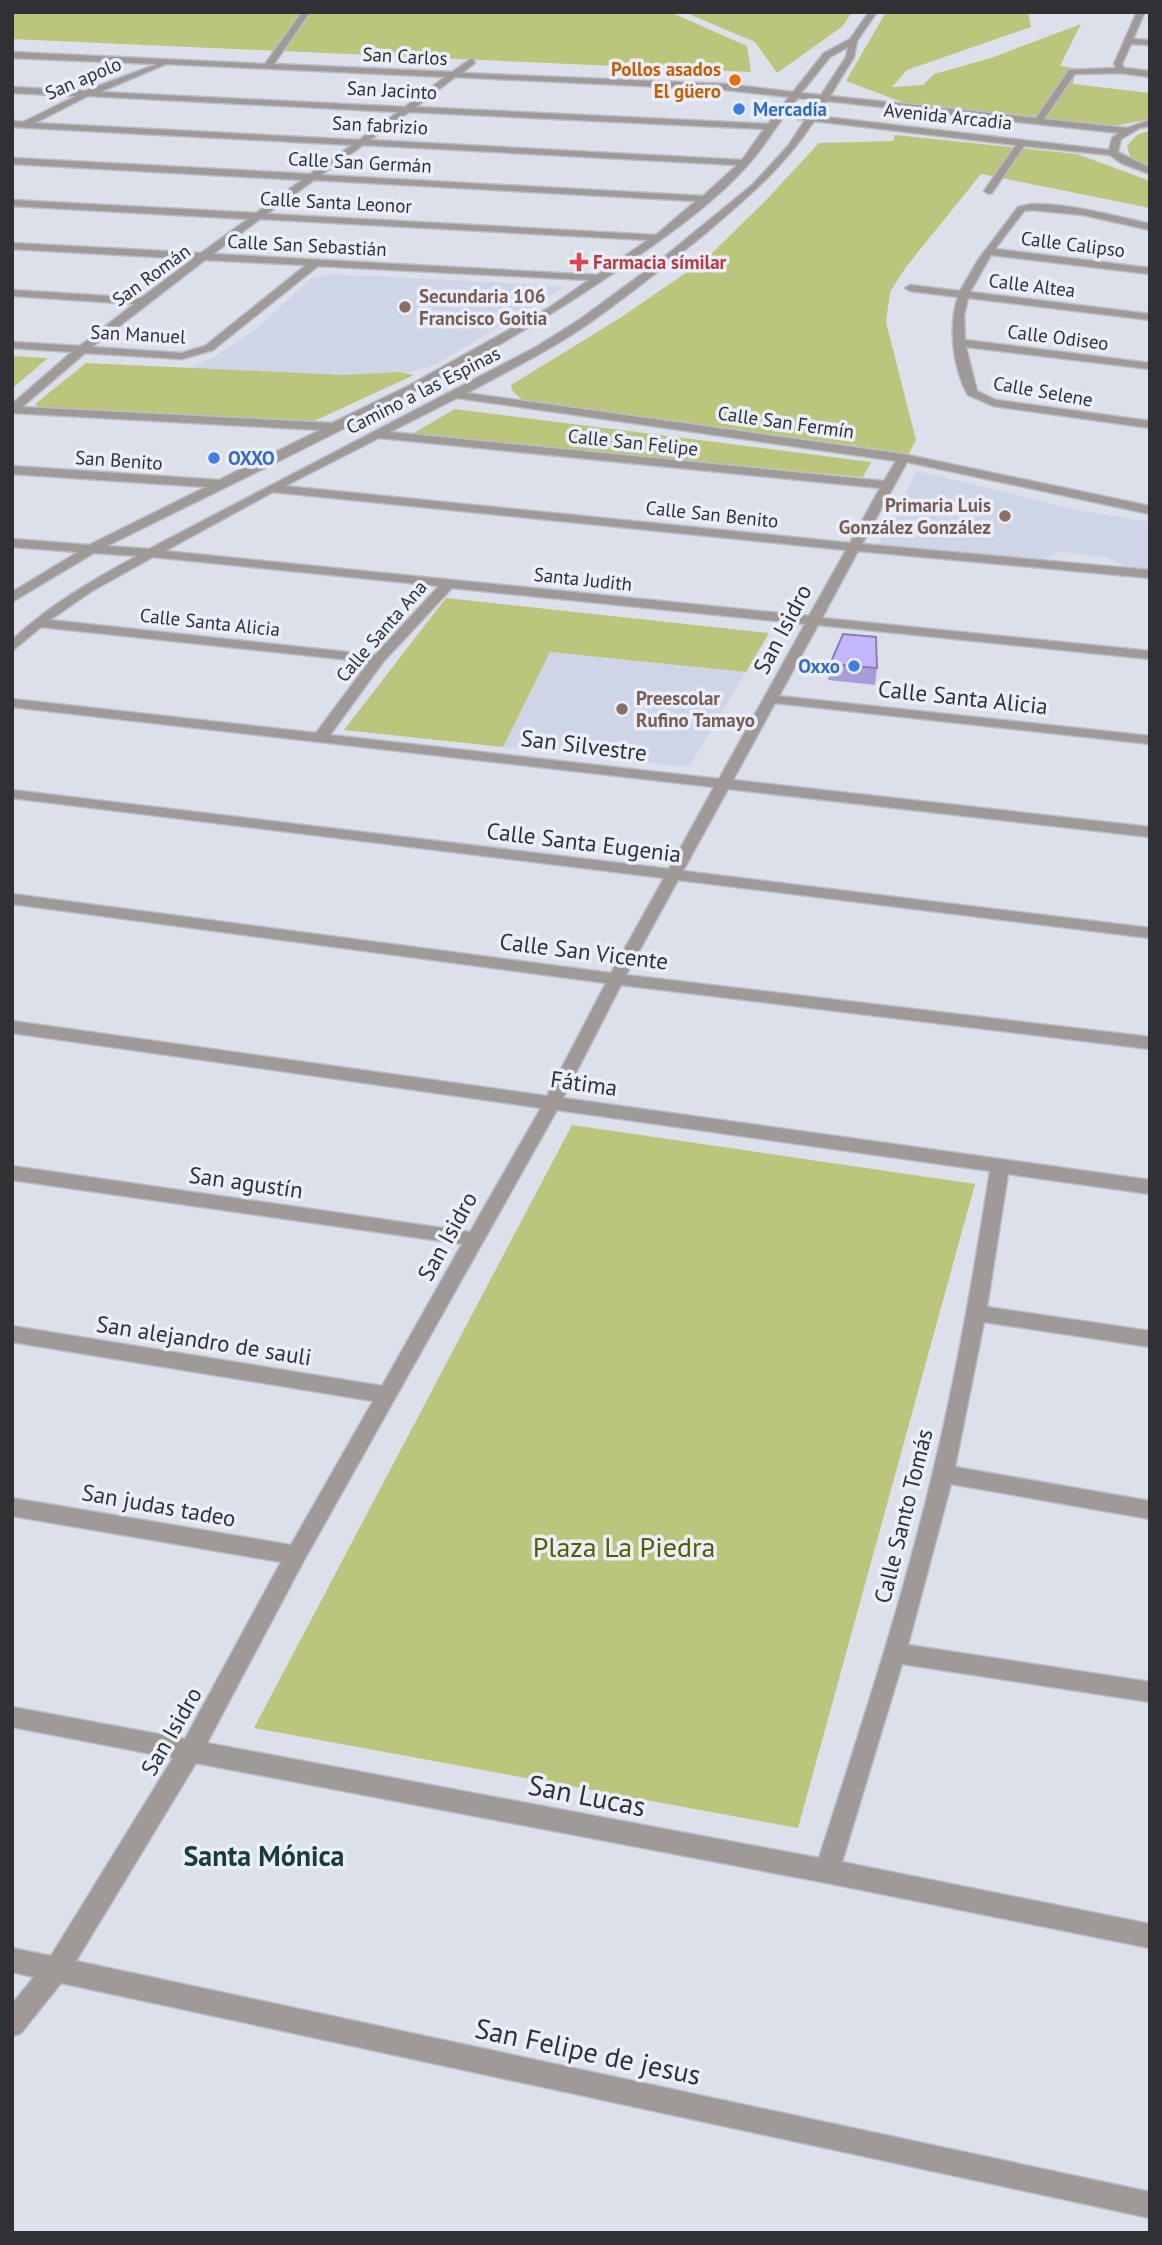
<svg xmlns="http://www.w3.org/2000/svg" width="1162" height="2245" viewBox="0 0 1162 2245" font-family="'PT Sans',sans-serif">
	<style>
		.built { fill: #cdd5e6 }
		.green { fill: #bcc57c }
		.lines { fill: none; stroke-linecap: round; stroke-linejoin: round }
		.minor-casing { stroke: #b9bdc7; stroke-width: 3 }
		.minor { fill: #9f9a98; fill-rule: evenodd }
		.wall { fill: #a99dd9 }
		.building { fill: #c4b6fc; stroke: #897fb0; stroke-width: 2 }
		.food-dot { fill: #e8710a; stroke: #e9eef8; stroke-width: 2.5 }
		.shop-dot { fill: #3f7fe0; stroke: #e9eef8; stroke-width: 2.5 }
		.health-dot { fill: #e0444e; stroke: #e9eef8; stroke-width: 2.5 }
		.education-dot { fill: #8d6e63; stroke: #e9eef8; stroke-width: 2.5 }
		.labels { text-anchor: middle; dominant-baseline: central; stroke-width: 7; stroke-linejoin: round; paint-order: stroke }
		.far-street-label { font-size: 19px; fill: #2f3135; stroke: #e9eef8 }
		.far-food-label { font-size: 19px; font-weight: bold; fill: #c56008; stroke: #e9eef8; text-anchor: end }
		.far-shop-label { font-size: 19px; font-weight: bold; fill: #366cbe; stroke: #e9eef8; text-anchor: start }
		.far-health-label { font-size: 19px; font-weight: bold; fill: #be3a42; stroke: #e9eef8; text-anchor: start }
		.far-education-label { font-size: 19px; font-weight: bold; fill: #785e54; stroke: #e9eef8; text-anchor: start }
		.street-label { font-size: 23px; fill: #2f3135; stroke: #e9eef8 }
		.near-park-label { font-size: 28px; fill: #565d01; stroke: #e9eef8 }
		.near-street-label { font-size: 28px; fill: #2f3135; stroke: #e9eef8 }
		.near-neighbourhood-label { font-size: 28px; font-weight: bold; fill: #1a3d3c; stroke: #e9eef8 }
	</style>
	<rect width="100%" height="100%" fill="#dce0eb"/>
	<path class="built" d="M330,274l181,9 53,4 -127,77 -25,8 -69,3 -156,-6 29,-13 41,-28 55,-50z
		M917,471l165,40 68,11v48l-22,-2 -22,-11 -46,-5 -16,7 -165,-15z
		M549,652l197,20 -57,95 -186,-20z"/>
	<path class="green" d="M12,12h658l77,34 4,26 -739,-33z
		M684,12h168l-9,14 -66,47 -22,-31z
		M886,12h142l3,15 -124,43 -15,17 31,-2 11,-11 57,-16 90,-34 -21,42 15,2 -2,16 77,9v26l-41,8 -133,-13 -9,-4 -60,-6 -61,-23z
		M1150,130v38l-20,-12 -3,-10 10,-11z
		M895,135l182,19 73,27v27l-169,-34 -75,93 -16,25 -4,30 30,118 -8,15 -36,-7 -350,-48 -10,-10 -1,-5 109,-67 86,-59 61,-60 52,-56 74,-2z
		M12,356l36,2 -34,29z
		M86,363l257,12 57,-3 14,3 -100,46 -274,-11 -5,-6z
		M455,409l416,53 -8,15 -453,-42z
		M446,598l323,35 -23,39 -196,-20 -47,95 -159,-17z
		M572,1125l403,59 -177,644 -544,-100z"/>
	<g class="lines">
		<g class="minor-casing">
			<path id="minor" d="M302,12h8l-36,52 178,8 20,-14 3,5 -13,10 264,11 67,8 31,-39 26,-14 19,-27h8l-20,29 -3,16 -24,39 206,22 33,-48 47,-2 -2,-4 22,-50h8l-11,25 17,1v5l-19,-1 -9,20 2,4 26,3v6l-29,-4 -46,1 -31,45 83,9 23,-8v6l-10,2 -19,11 -3,13 32,16v6l-29,-11 -11,-8 -86,-9 -32,47 -3,1 -5,-3 32,-46 -202,-24c-29,45 -67,77 -107,111 -39,32 -78,63 -119,92 -38,26 -80,47 -121,69l436,61 247,52v8l-243,-52 -45,82 288,26v8l-292,-27 -36,67 328,33v8l-332,-34 -39,71 371,40v8l-375,-41 -42,77 417,47v10l-422,-48 -45,82 467,57v10l-472,-58 -52,95 524,62v12l-529,-64 -58,113 587,82v14l-142,-20 -21,133 163,24v16l-166,-25 -29,145 195,34v18l-199,-35 -43,161 242,37v20l-248,-38 -60,198 308,62v24l-323,-65 -631,-120 -120,198 1074,231v26l-1089,-235 -40,50 -9,3v-32l22,-27 -22,-5v-24l39,8 122,-198 -161,-31v-20l173,32 96,-177 -269,-46v-18l279,47 82,-144 -361,-59v-16l370,60 80,-142 -450,-64v-14l458,66 71,-124 -529,-75v-12l535,75 59,-113 -594,-79v-10l599,79 53,-95 -652,-80v-8l657,79 45,-82 -702,-80v-8l304,34 53,-71 -328,-35 -29,24v-11c38,-35 80,-60 125,-84l-43,-3 -82,49v-10l66,-40 -66,-5v-8l77,6 117,-58 -194,-13v-8l207,14 101,-50 -308,-17v-9l60,-52 -60,-4v-6l68,4 54,-42 -122,-8v-6l129,8 52,-39 -181,-10v-6l189,10 47,-34 -236,-13v-6l244,13 46,-33 -290,-16v-6l298,16 42,-29 -340,-18v-6l11,1 53,-26 -64,-3v-6l73,4 72,-27 -145,-6v-6l253,12zM848,47l-2,10 -25,38 -20,-2 29,-36zM166,64l279,13 -40,30 -305,-15zM455,77l271,13 63,7 -21,27 -352,-17zM88,96l310,16 -39,28 -324,-17zM798,98l20,2 -10,15h-11v4l8,1 -17,26 -36,39 -94,77 -79,58 -43,27 -387,202 -42,-3c171,-86 350,-166 508,-274 46,-32 95,-65 132,-106 19,-21 33,-47 51,-68zM827,101l292,32 -7,5 -3,12 -292,-34zM409,112l355,17 -22,31 -372,-20zM363,145l374,20 -34,31 -382,-21zM314,180l382,21 -40,34 -389,-21zM260,219l388,21 -51,35 -384,-21zM205,260l101,5 -101,81 -24,7 -89,-6zM318,266l271,14 -39,27 -140,78 -78,38 -310,-16 63,-54 97,6 31,-9zM457,398l439,63 -12,20 -494,-49zM379,438l501,50 -30,55 -565,-57zM273,492l573,58 -37,66 -644,-65zM153,557l286,29 -64,69 -325,-35 42,-29zM452,588l353,36 -86,155 -389,-44 53,-73zM557,1110l433,61c-16,101 -33,202 -57,301 -31,131 -73,258 -114,386l-612,-115 96,-181z
				M1032,204c40,0 79,11 118,20v6l-67,-15 -51,-5 -8,1 -29,38 155,19v6l-159,-19 -21,37 180,22v6l-182,-22 -4,18 1,24 185,23v6l-184,-22 11,44 19,9 154,21v7l-157,-22 -25,-11c-15,-26 -20,-69 -10,-98l-48,-6 -5,-3 5,-3 50,6 18,-31 40,-53z"/>
		</g>
		<use href="#minor" class="minor"/>
	</g>
	<path class="wall" d="M830,664l47,4 -2,17 -47,-5z"/>
	<path class="building" d="M843,634l33,3 1,31 -47,-4z"/>
	<circle class="food-dot" cx="735" cy="80" r="7"/>
	<g class="shop-dot">
		<circle cx="739" cy="109" r="7"/>
		<circle cx="214" cy="458" r="7"/>
		<circle cx="854" cy="666" r="7"/>
	</g>
	<path class="health-dot" d="M575.5 251.5h7v7h7v7h-7v7h-7v-7h-7v-7h7z"/>
	<g class="education-dot">
		<circle cx="405" cy="307" r="7"/>
		<circle cx="1005" cy="516" r="7"/>
		<circle cx="622" cy="709" r="7"/>
	</g>
	<g class="labels">
		<g class="far-street-label">
			<text transform="translate(405 56) rotate(3)">San Carlos</text>
			<text transform="translate(83 78) rotate(-23)">San apolo</text>
			<text transform="translate(392 90) rotate(3)">San Jacinto</text>
			<text transform="translate(948 116) rotate(6)">Avenida Arcadia</text>
			<text transform="translate(380 125) rotate(3)">San fabrizio</text>
			<text transform="translate(360 162) rotate(3)">Calle San Germán</text>
			<text transform="translate(336 202) rotate(3)">Calle Santa Leonor</text>
			<text transform="translate(1073 244) rotate(7)">Calle Calipso</text>
			<text transform="translate(307 245) rotate(3)">Calle San Sebastián</text>
			<text transform="translate(151 275) rotate(-36)">San Román</text>
			<text transform="translate(1032 285) rotate(7)">Calle Altea</text>
			<text transform="translate(138 334) rotate(3)">San Manuel</text>
			<text transform="translate(1058 337) rotate(7)">Calle Odiseo</text>
			<text transform="translate(423 390) rotate(-27)">Camino a las Espinas</text>
			<text transform="translate(1043 391) rotate(10)">Calle Selene</text>
			<text transform="translate(786 422) rotate(8)">Calle San Fermín</text>
			<text transform="translate(633 442) rotate(6)">Calle San Felipe</text>
			<text transform="translate(119 460) rotate(4)">San Benito</text>
			<text transform="translate(712 514) rotate(6)">Calle San Benito</text>
			<text transform="translate(583 579) rotate(6)">Santa Judith</text>
			<text transform="translate(210 622) rotate(6)">Calle Santa Alicia</text>
			<text transform="translate(381 631) rotate(-49)">Calle Santa Ana</text>
		</g>
		<g class="far-food-label">
			<text x="721" y="69">Pollos asados<tspan x="721" dy="22">El güero</tspan></text>
		</g>
		<g class="far-shop-label">
			<text x="753" y="109">Mercadía</text>
			<text x="228" y="458">OXXO</text>
			<text x="840" y="666" text-anchor="end">Oxxo</text>
		</g>
		<g class="far-health-label">
			<text x="593" y="262">Farmacia símilar</text>
		</g>
		<g class="far-education-label">
			<text x="419" y="296">Secundaria 106<tspan x="419" dy="22">Francisco Goitia</tspan></text>
			<text x="991" y="505" text-anchor="end">Primaria Luis<tspan x="991" dy="22">González González</tspan></text>
			<text x="636" y="698">Preescolar<tspan x="636" dy="22">Rufino Tamayo</tspan></text>
		</g>
		<g class="street-label">
			<text transform="translate(782 629) rotate(-62)">San Isidro</text>
			<text transform="translate(963 697) rotate(6)">Calle Santa Alicia</text>
			<text transform="translate(584 745) rotate(7)">San Silvestre</text>
			<text transform="translate(584 842) rotate(7)">Calle Santa Eugenia</text>
			<text transform="translate(584 951) rotate(7)">Calle San Vicente</text>
			<text transform="translate(584 1083) rotate(8)">Fátima</text>
			<text transform="translate(246 1182) rotate(8)">San agustín</text>
			<text transform="translate(447 1236) rotate(-61)">San Isidro</text>
			<text transform="translate(204 1340) rotate(9)">San alejandro de sauli</text>
			<text transform="translate(159 1505) rotate(10)">San judas tadeo</text>
			<text transform="translate(903 1516) rotate(-76)">Calle Santo Tomás</text>
			<text transform="translate(171 1731) rotate(-60)">San Isidro</text>
		</g>
		<g class="near-park-label">
			<text x="624" y="1546">Plaza La Piedra</text>
		</g>
		<g class="near-street-label">
			<text transform="translate(587 1795) rotate(11)">San Lucas</text>
			<text transform="translate(588 2051) rotate(12)">San Felipe de jesus</text>
		</g>
		<g class="near-neighbourhood-label">
			<text x="264" y="1855">Santa Mónica</text>
		</g>
	</g>
	<rect width="1162" height="2245" fill="none" stroke="#2f3135" stroke-width="28"/>
</svg>
